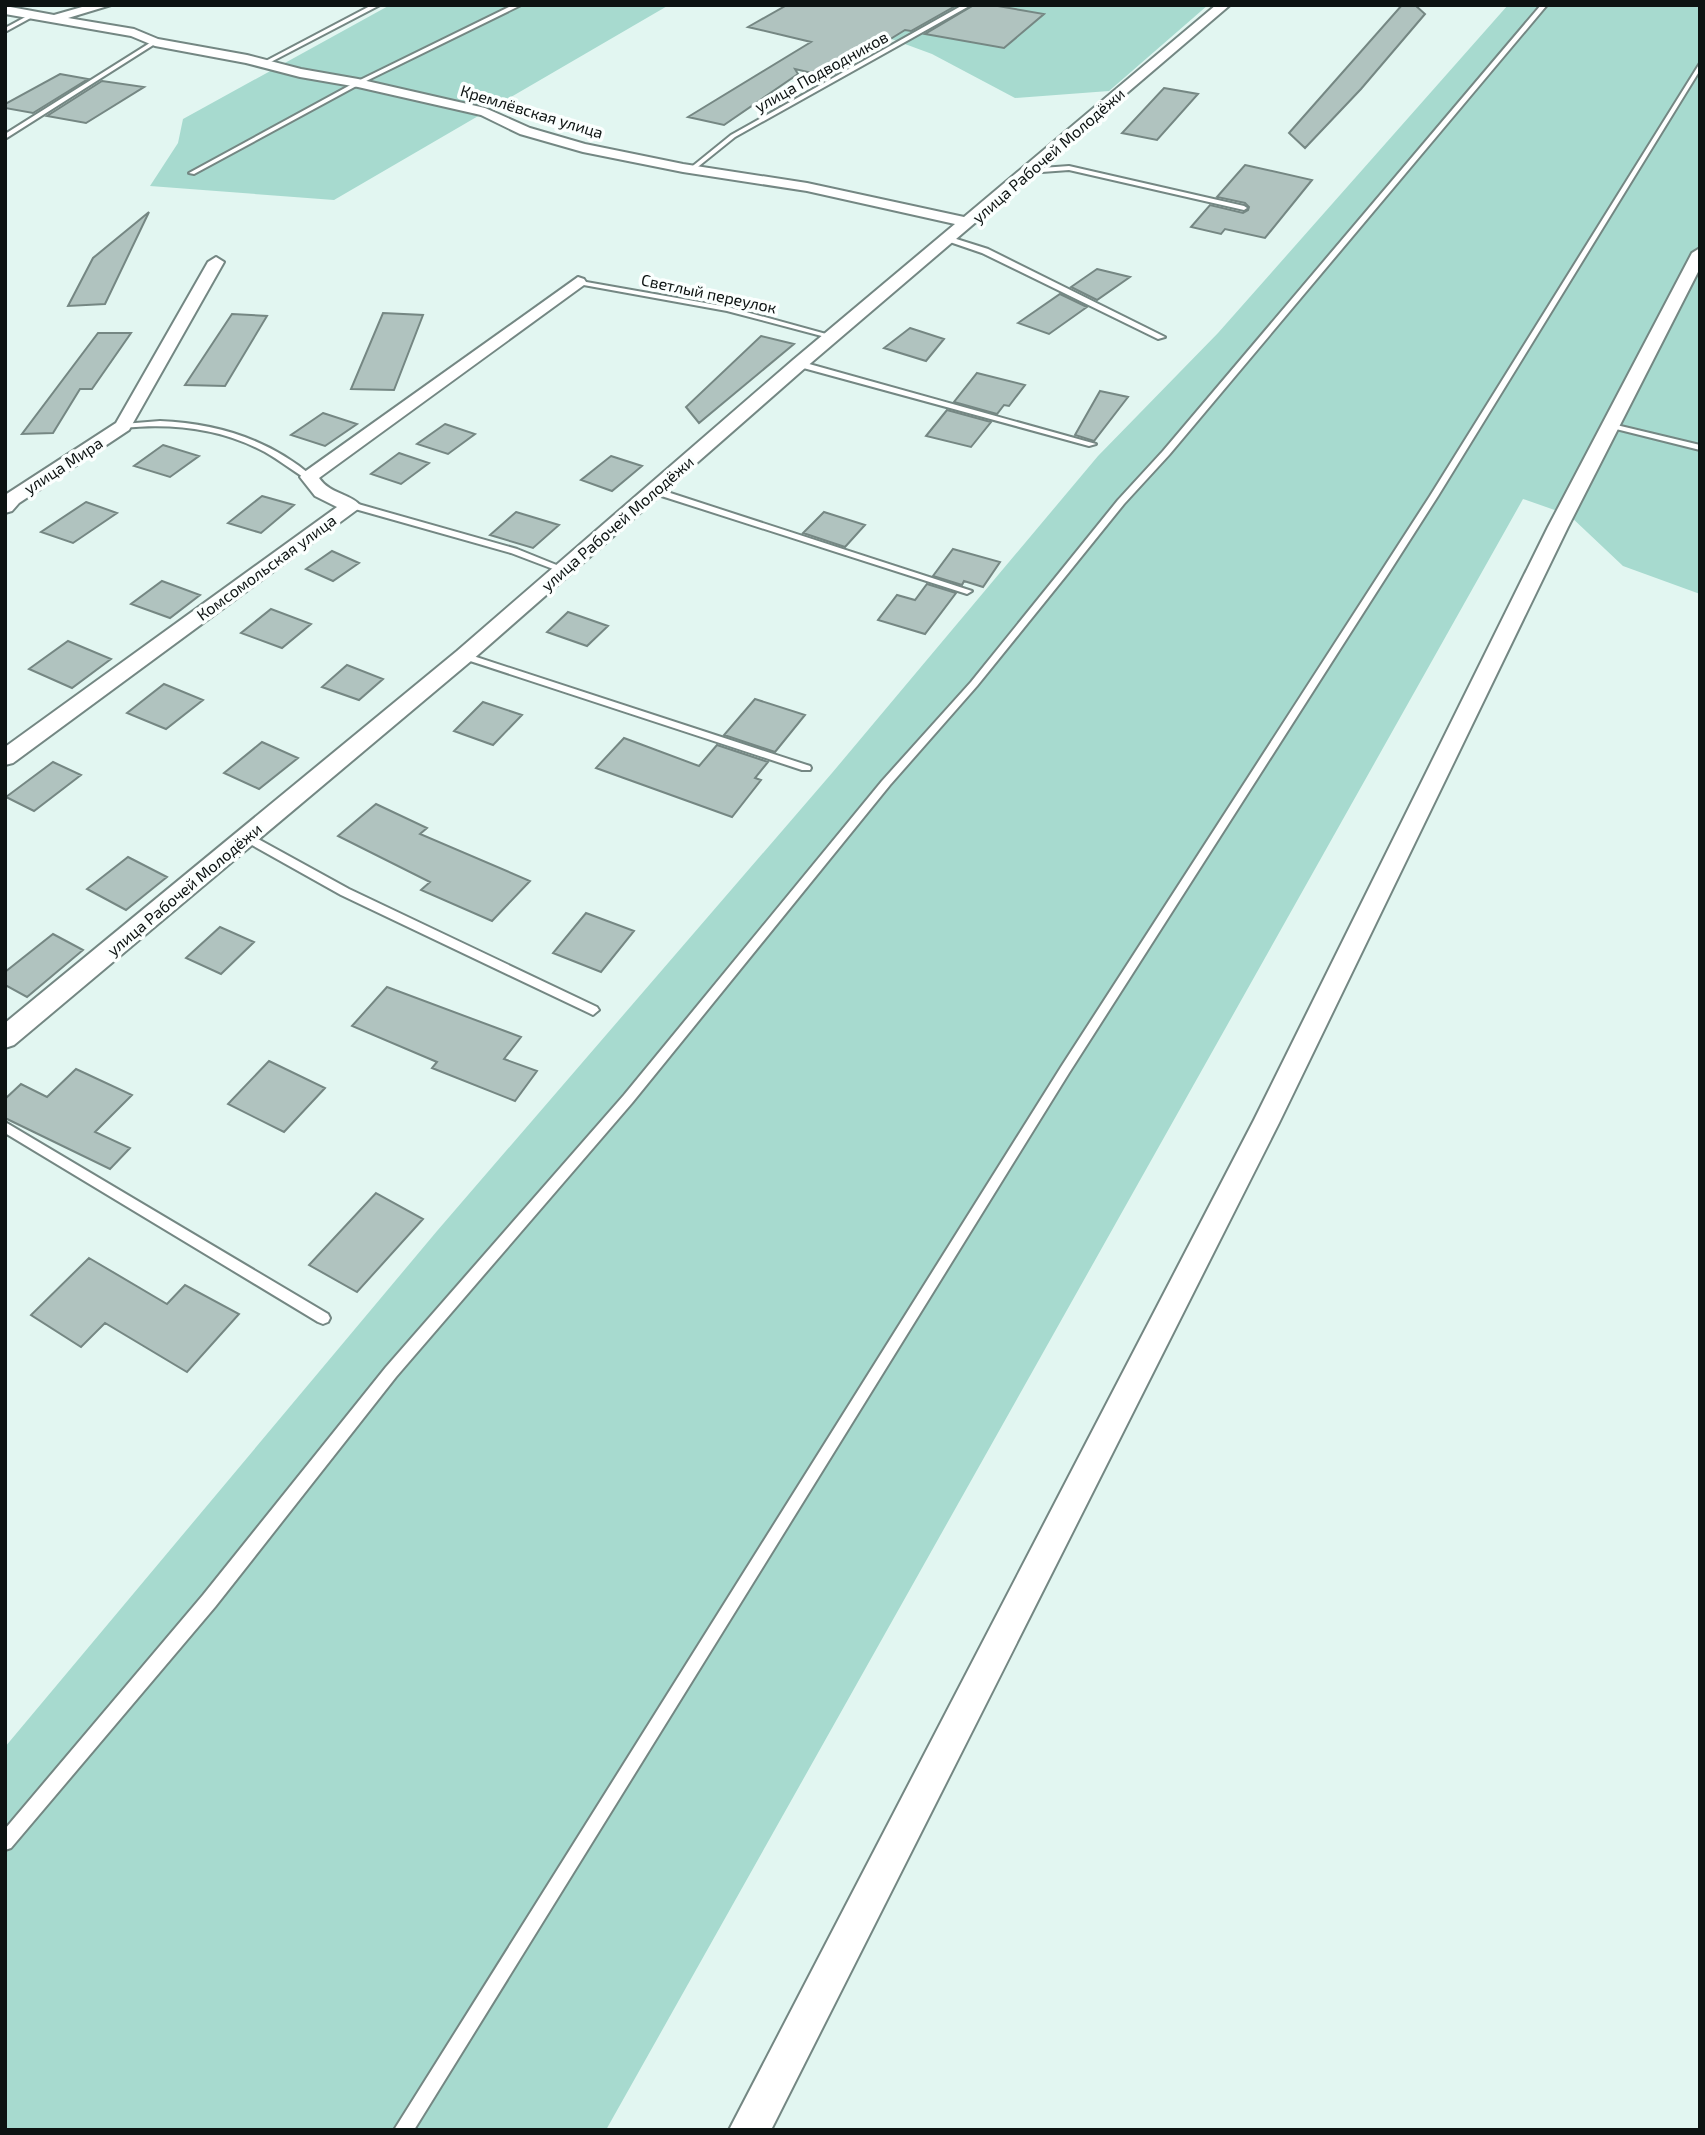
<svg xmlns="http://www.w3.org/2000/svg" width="1705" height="2135" viewBox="0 0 1705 2135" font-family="'Exo 2',sans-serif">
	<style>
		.green { fill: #a7dacf }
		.building { fill: #b0c3bf; stroke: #758783; stroke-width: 2 }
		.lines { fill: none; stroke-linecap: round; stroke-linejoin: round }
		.service-casing { stroke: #748783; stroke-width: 4 }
		.minor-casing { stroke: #748783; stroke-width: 4 }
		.service { fill: #fff; fill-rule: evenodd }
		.minor { fill: #fff; fill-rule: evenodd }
		.labels { text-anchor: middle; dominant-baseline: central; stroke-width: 7; stroke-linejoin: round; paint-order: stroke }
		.far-street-label { font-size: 16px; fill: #0d1312; stroke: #fbfffe }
	</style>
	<rect width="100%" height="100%" fill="#e2f6f1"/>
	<path class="green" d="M390,5h279l-335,195 -184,-14 28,-43 5,-24z
		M853,5h355l-99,86 -94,7 -83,-44 -103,-38z
		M1508,5h192v589l-77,-28 -54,-51 -46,-16 -917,1631h-601v-383l432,-516 395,-458 266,-317 120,-123z"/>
	<path class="building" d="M787,5h170l-46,26 -6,-1 -76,47 -34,-8 3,5 -74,51 -36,-8 123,-75 -63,-15z
		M974,5h18l52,9 -40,34 -79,-14z
		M1402,5h13l10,9 -64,75 -56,59 -16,-15z
		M60,74l28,5 -55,34 -28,-5v-4z
		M102,81l42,6 -58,36 -39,-7z
		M1164,88l34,6 -41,46 -35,-7z
		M1245,165l67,15 -47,58 -40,-9 -4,5 -30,-7 19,-22 33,8 5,-3 1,-3 -4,-4 -28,-6z
		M149,212l-44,92 -37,2 25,-48z
		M1097,269l33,8 -33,23 -26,-13z
		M1060,294l27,13 -38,27 -31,-11z
		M383,313l40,2 -29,75 -43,-1z
		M232,314l35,2 -42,70 -40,-1z
		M910,328l34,11 -18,22 -42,-13z
		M98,333h33l-39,56h-12l-27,44 -31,1z
		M761,336l33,8 -95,79 -13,-16z
		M977,373l48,12 -16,21 -5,-1 -7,9 -43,-12z
		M1100,391l28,6 -34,44 -19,-6z
		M947,410l44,12 -20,25 -45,-11z
		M323,413l34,11 -32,22 -34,-11z
		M445,424l30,10 -27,20 -31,-10z
		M163,445l36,11 -29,21 -36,-11z
		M399,453l30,10 -28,21 -30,-10z
		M611,456l31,10 -30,25 -31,-11z
		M262,496l32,9 -33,28 -33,-10z
		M86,502l31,11 -44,30 -32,-11z
		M516,512l43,13 -26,23 -43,-13z
		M824,512l41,13 -20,22 -42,-14z
		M953,549l47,13 -17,25 -19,-6 -2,4 -29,-9z
		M332,551l27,12 -26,18 -27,-12z
		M162,581l38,14 -30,23 -39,-14z
		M927,584l29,9 -31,41 -47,-14 19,-25 18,5z
		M271,609l40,15 -29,24 -41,-15z
		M568,612l40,14 -21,20 -40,-14z
		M68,641l43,18 -39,29 -43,-19z
		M347,665l36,14 -24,21 -37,-13z
		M164,684l39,16 -37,29 -39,-16z
		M755,699l50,16 -30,37 -51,-17z
		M483,702l39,13 -29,30 -39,-14z
		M624,738l75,28 18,-21 51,17 -13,16 6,2 -29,37 -136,-49z
		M262,742l36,16 -39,31 -35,-16z
		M53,762l28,13 -47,36 -28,-14z
		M376,804l51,24 -7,6 110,47 -38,40 -71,-31 9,-8 -92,-46z
		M128,857l39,20 -41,33 -39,-21z
		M586,913l48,18 -33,41 -48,-19z
		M220,927l34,15 -33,32 -35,-16z
		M53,934l30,16 -56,47 -22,-12v-13z
		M387,987l134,50 -17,22 33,12 -22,30 -83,-33 5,-6 -85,-36z
		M269,1061l56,27 -41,44 -56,-28z
		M76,1069l56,26 -37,37 35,16 -20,21 -105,-51v-19l16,-15 26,13z
		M376,1193l47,26 -66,73 -48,-27z
		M89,1258l78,46 18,-19 54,29 -52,58 -82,-49 -24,24 -50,-32z"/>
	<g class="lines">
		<g class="service-casing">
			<path id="service" d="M372,5h8l-115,60 -5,-1z
				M513,5h8l-161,79 -166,90 -5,-1 167,-91z
				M963,5h8l-236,132 -41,33 -5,-1 42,-34z
				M1541,5h6l-378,450 -45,49 -147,182 -87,99 -258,318 -236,274 -181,230 -204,241 -6,2v-21l198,-234 183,-228 238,-272 258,-314 89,-99 147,-182 45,-49z
				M31,14l5,1 -31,17v-4z
				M153,41l5,1 -153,97v-5z
				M1700,63v7l-262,426 -369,577 -655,1057h-20l667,-1063 369,-571z
				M1069,166l175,40 3,2 -3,2 -175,-40 -41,3 -3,-2 3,-2z
				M950,237l38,12 177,88 -7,2 -176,-86 -35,-12 -1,-2z
				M575,280l153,27 109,30 -4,2 -106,-28 -149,-27h-3z
				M796,362h6l294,82 -7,2 -293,-80z
				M160,421c56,2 110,19 153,56l-7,2c-14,-9 -27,-19 -41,-27 -45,-24 -92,-29 -142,-24l-4,-2 4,-2z
				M1608,423l92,22v5l-92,-23z
				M652,489h6l314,102 -5,3 -3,-1 -312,-100z
				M351,502l166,47 52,21 -2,2h-6l-50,-19 -163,-46 -1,-2z
				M464,653l346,113 1,2 -1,2h-8l-341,-112v-4z
				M247,833l102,56 248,118 2,3 -6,5 -4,-2 -248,-118 -98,-55 -1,-3z
				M5,1122l323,192 2,4 -2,4 -5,2 -5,-2 -313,-189z"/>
		</g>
		<g class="minor-casing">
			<path id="minor" d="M89,5h22l-43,13 66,11 24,10 89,16 54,14 57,10 127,29 45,20 55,16 98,20 124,19 157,34 252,-212h14l-425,363 -334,293 -457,384 -9,3v-25l452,-372 336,-291 162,-136 -148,-33 -124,-19 -100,-20 -63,-18 -39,-19 -123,-28 -58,-10 -54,-14 -91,-17 -24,-10 -126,-22v-8l49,9z
				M1700,248v20l-132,259 -289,596 -508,1007h-42l525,-1010 294,-593 144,-274z
				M216,257l8,5 -95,168 -110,73 -7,8 -7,2v-18l111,-72 92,-161z
				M578,277l6,2 2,3 -2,3 -265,193c11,16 30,15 41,27l-2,4 -345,254 -8,2v-18l332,-240 -22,-11 -15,-19 3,-4z"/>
		</g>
		<use href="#service" class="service"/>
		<use href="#minor" class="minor"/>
	</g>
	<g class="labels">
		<g class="far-street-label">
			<text transform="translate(821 71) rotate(-29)">улица Подводников</text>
			<text transform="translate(532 111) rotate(17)">Кремлёвская улица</text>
			<text transform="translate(1048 155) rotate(-41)">улица Рабочей Молодёжи</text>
			<text transform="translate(709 293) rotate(12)">Светлый переулок</text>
			<text transform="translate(63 465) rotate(-33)">улица Мира</text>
			<text transform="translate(617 523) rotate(-41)">улица Рабочей Молодёжи</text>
			<text transform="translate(266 567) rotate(-36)">Комсомольская улица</text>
			<text transform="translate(184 889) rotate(-40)">улица Рабочей Молодёжи</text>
		</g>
	</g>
	<rect width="1705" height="2135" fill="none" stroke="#0d1312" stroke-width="14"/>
</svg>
